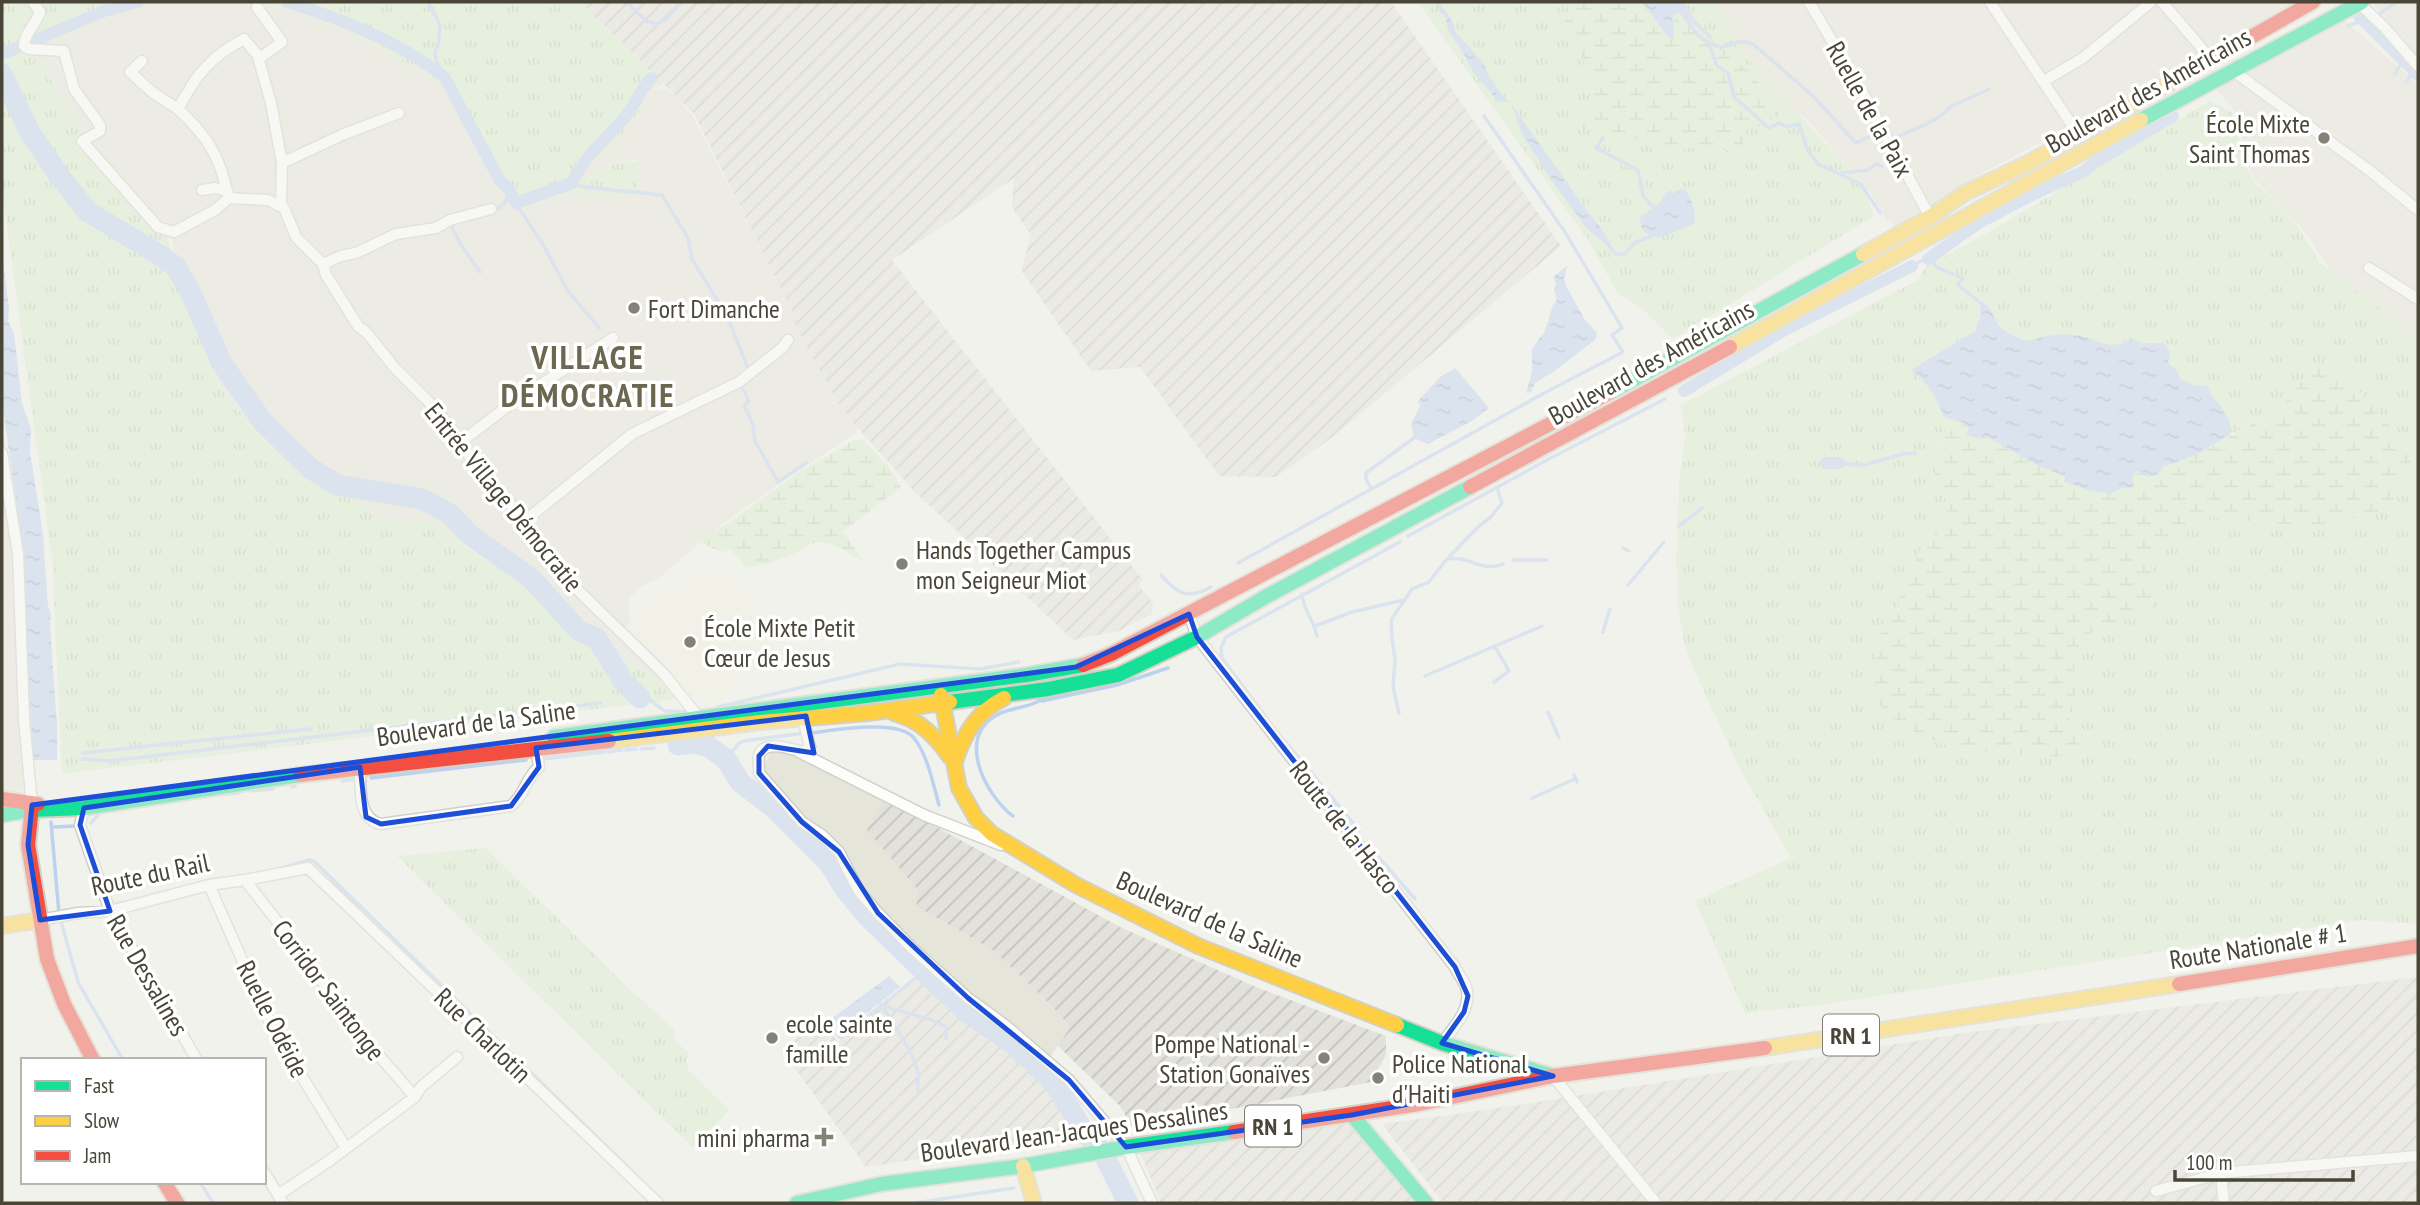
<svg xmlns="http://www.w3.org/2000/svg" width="2420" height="1205" viewBox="0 0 2420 1205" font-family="'PT Sans Narrow',sans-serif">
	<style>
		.residential { fill: #e6e5da }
		.industrial { fill: url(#industrial-furrows) }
		.education { fill: #f0efdf }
		.grass { fill: url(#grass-tufts); fill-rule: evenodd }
		.wetland { fill: url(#wetland-marsh) }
		.water { fill: url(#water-ripples) }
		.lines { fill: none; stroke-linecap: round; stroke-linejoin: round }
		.stream { stroke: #bdd1f0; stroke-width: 3.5 }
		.canal { stroke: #bdd1f0; stroke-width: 12 }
		.river { stroke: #bdd1f0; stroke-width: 21 }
		.street-casing { stroke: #d0d0ca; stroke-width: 13 }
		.fast-casing { stroke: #d2d1c4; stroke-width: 18 }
		.slow-casing { stroke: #d2d1c4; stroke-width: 18 }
		.jam-casing { stroke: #d2d1c4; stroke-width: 18 }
		.street { stroke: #fdfdfc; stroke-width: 10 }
		.fast { stroke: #16e098; stroke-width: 14 }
		.slow { stroke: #ffcf43; stroke-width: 14 }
		.jam { stroke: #f24e42; stroke-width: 14 }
		.marked { fill: none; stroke: #1d4ed8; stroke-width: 5; stroke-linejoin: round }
		.poi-dot { fill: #848277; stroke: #fff; stroke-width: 2.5 }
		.labels { text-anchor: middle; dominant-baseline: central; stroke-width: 7; stroke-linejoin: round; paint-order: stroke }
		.shield { fill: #fff; stroke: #807e74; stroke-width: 2 }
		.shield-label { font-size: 24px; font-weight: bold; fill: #494638 }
		.street-label { font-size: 26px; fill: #494638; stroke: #fff }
		.poi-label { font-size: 26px; fill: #494638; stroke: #fff; text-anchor: start }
		.district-label { font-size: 33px; font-weight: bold; letter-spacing: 2px; fill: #6c674f; stroke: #fff }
	</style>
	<defs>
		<pattern id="industrial-furrows" width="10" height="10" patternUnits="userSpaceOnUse" patternTransform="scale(1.75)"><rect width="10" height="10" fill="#e2e1db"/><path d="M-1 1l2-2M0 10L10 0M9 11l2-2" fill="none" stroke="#c3c2bd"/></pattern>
		<pattern id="grass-tufts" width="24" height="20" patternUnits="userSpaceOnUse" patternTransform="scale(1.75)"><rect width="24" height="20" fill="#d9edcd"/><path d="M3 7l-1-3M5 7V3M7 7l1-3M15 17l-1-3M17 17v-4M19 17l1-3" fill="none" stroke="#bccdb1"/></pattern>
		<pattern id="wetland-marsh" width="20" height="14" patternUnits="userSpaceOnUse" patternTransform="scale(1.75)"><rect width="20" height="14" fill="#d9edcd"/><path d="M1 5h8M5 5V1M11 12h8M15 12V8" fill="none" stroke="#bccdb1"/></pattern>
		<pattern id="water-ripples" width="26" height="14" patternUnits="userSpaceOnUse" patternTransform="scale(1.75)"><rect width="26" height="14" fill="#bdd1f0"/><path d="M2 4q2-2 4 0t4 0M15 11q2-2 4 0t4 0" fill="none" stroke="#9cabc3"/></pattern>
	</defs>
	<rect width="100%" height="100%" fill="#f2f2ed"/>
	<path class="residential" d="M163,2h86l39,7 58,21 89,48 10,8 54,97 29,17 32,-6 76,2 2,-37 -34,6 -14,13 -4,-4v-5l21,-17 35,-45 1,-6 7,-10 14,-3 10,6 19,23 104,201 61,107 -2,8 -61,40 -73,51 -63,54 -21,10 -9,12v15l29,63 -29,-14 -49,-41 -148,-100 -52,-5 -70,-50 -50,-31 -46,-58 -43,-140 -78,-96 -62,-94 74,-33z
		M1705,2h606l-209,107 -130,70 -73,49 -13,-8 -15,-27 -63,-72 -59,-52z
		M2381,2h37v58l-44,-55z
		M2343,19l75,65v277l-64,-56 -54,-79 -44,-45 -8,-15 -11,-53 -20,-23 47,-31z
		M2,426l16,118 15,246 -31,3z
		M773,749l22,3 90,44 -17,34 50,60 -2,16 77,44 60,57 17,20 -21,32 -42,-29 -129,-118 -28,-42 -91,-97z"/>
	<path class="industrial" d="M580,2h811l170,244 -227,190 -58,41 -57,-1 -79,-109 -49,4 -70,-101 10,-35 -19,-28 2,-29 -122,82 251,320 -5,5 15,18 -1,11 -33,17 -46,9 -160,-150 -63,-71 -12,-16 -34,-61 -11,-23 2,-2 -101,-203z
		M885,796l24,16 211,115 136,60 130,49v19l-15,27 -238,46 -13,-22 -62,-60 12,-19 -17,-20 -60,-57 -77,-44 2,-16 -51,-60z
		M923,973l41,37 48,33 24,21 20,25 21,41 -18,8 -193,29 -72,-100 3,-12 -8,-11 31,-27 18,25z
		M2418,977v226h-975l-61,-79 138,-19 444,-72z
		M1358,1121l69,82h-266l-21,-51z"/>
	<path class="education" d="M715,565l30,26 8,10 2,7 16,11 5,10 -3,13 3,9 -15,11 -5,9 -9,-1 -6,13 -20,18 -14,-4 -18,-1 -64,-65 7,-14 30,-23z"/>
	<path class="grass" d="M2,2h161l-58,14 -74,33 64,97 72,89 47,144 46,58 50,31 70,50 52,5 147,101 50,40 29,14 10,8 10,13 -616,75 -10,-214 -50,-369z
		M250,2h330l84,82c-10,5 -21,10 -21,23l-36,45 -21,17v5l4,4 14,-13 36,-4 -4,35 -76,-2 -32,6 -17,-2 -12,-15 -54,-97 -10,-8 -89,-48 -58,-21z
		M1418,2h295l37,59 106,115 9,13 9,27 -201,123 -27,-27 -29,-20 -29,-52z
		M2210,101l22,11 14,54 9,17 26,24 16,18 22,37 47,35 52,47v580l-58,-4 -538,85 -77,8 -50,-112 96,-43 -51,-89 -47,-101 -8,-22 -7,-39 -2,-47 3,-78 6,-48 -4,-29 237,-125 8,-14 66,-36zM1977,301l22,22 4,7 21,10 8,1 13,-5 34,-1 21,9 15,2 16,-7 12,4 13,2c7,11 20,22 23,34l15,6 14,1c4,16 5,9 12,19 4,5 5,10 10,15v15l52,-28 32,-42h22l50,57 26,37 -100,68 -106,-10 -56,38 -70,81 -7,39 7,10c-16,26 -13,30 1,56l-9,12 -18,4 -98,-8 -35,-13 -50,-41 27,-81c2,-19 19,-49 30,-66 7,-12 20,-23 19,-39 0,-10 -4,-17 -9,-25 -8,-15 -6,-21 -21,-31l23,-2c16,-29 -7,-63 -29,-81 19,-11 46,-23 62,-38 8,-7 9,-22 4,-31z
		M486,848l148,145 40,36 1,12 15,13 -4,5 2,11 41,40 -36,38 -296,-292z"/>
	<path class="wetland" d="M1570,2h72l25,35 7,2 -2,-22 8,-6 10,6 19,22 21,11 2,8 18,14 27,33 1,7 -6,7 -9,2 -6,8h-10l-7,25 -32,-8 -47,7 -26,-14 -21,-4 -11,3 -24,-12 9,-12 9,-29 -35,-61 5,-5z
		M2314,365h22l51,57 25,37 -24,52 -76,16 -106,-10 -55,38 2,56 -73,26 -7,38 7,10c-16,26 -13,30 1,56l-9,12 -18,4 -98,-8 -35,-13 -30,-19 -20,-22 8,-27 -4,-16 10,-30 13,-9 1,-15 22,-50h6c15,-20 32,-40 9,-61 1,-16 -8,-26 -21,-34l25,-2 5,-9 -1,-25 22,7 3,5 -3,6 14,4 8,-2 50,29 27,10 -1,6 47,12 9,-5 16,-18 27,-4 35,-13 84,-47z
		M854,440h10l25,27 12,20 -58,45 20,28c-14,-4 -24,-16 -40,-18 -11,-1 -20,8 -30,12 -15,7 -31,11 -47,14l-4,-6 -11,-12 -10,2 -19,-9 -2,-4 25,-14 74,-53z"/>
	<path class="water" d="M1434,2h5l13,18 3,11 29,33 4,11 20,27 -10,-1 -25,-29 -10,-20 -15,-22 -2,-11z
		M1642,2h42l11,18 16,15 2,7 -33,-31 -8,6 2,22 -6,-2z
		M1511,104l77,108 13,16 10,17 -2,2 -22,-18 -35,-48 -29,-45z
		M1680,189l5,1c8,10 10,20 10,33l-36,15c-12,-3 -19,-6 -19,-20 9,-8 22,-15 26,-25l5,-2 3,3z
		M2,254l7,54 -1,13 6,12 8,70 9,26 -1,23 13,82 5,73 3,6 -1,12 7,101v34h-24l-13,-232 -18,-127z
		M1567,266l-3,13 2,7 19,34 12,13 -1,6 -40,31 -21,13 -4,9 -5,1 6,-21v-23l13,-18 8,-26 4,-5 -3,-10 2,-6 -3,-7z
		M1977,300c17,4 16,23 28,31 6,3 14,8 20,9 8,2 14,-3 21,-4 9,-2 19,-2 28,-1 21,2 35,18 57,4l12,4h21l6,9 -2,10 9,9 3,8 14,6 14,1c4,16 5,9 12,19 4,5 5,10 10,15v15l-32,19 -35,13 -5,8 -11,2 -11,-6 -4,6 2,9 -14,3 -9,5 -23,-4 -24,-8 1,-6 -27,-10 -50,-29 -8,2 -14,-4 3,-6 -3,-5 -22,-7c-7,-19 -17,-35 -33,-47l64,-39 5,-13v-12z
		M1455,368l34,40 -17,13 -44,23 -14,-6 -3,-14 9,-18 -2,-5 22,-24z
		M889,976l11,11 -58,45 -11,-13z"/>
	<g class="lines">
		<path class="stream" d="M428,2l12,23 -1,15 -4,13 1,7 9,18
			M627,2l19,19 10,3 9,-4 17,-18
			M1671,2c2,3 5,5 8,8 11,10 14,26 29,32l9,24 11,7 6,24 35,31 10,-5 8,4 12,-3 9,27 10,13 43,20 19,29
			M2377,15l20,-13
			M2348,26l22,-8
			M1708,42l13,6c10,-6 21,-8 32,-4l60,52 43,47 24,-12
			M2395,74l8,-14
			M2406,82l8,-11
			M1603,138l-7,10 42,22 5,26 9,10
			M1889,140c14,-6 53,-20 61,-33l39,-18
			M1841,173l27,-3 8,-6 6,2
			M572,183l13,4 77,8 26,43 4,21 35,57 21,52 -1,3
			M494,211l10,-7 5,-11 33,50 26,48 31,37
			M450,224l12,22 18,26
			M1608,245l8,9h8l12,-12 16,-6
			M1909,264l3,2 11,-6h7l8,8 25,10 -5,7 19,15
			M740,383l9,18 -5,4 9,20 2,16 23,41 28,-19
			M1839,463l25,2 39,-11 12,-1
			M1371,488l-5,-9v-6l48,-35
			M1679,526l23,-18
			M1408,536l137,-75 120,-62
			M1623,548l6,3
			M1448,559c21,-4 33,14 55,5
			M1513,560h33
			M1238,563l310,-172 75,-39 -11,-17 10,-7 -57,-96 -81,-116
			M1161,575c16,19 27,25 50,12
			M1628,585l36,-43
			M1302,594c1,15 12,27 15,42
			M1315,626l37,-14 52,-12
			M1603,632l7,-23
			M1425,676l117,-50
			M623,681l42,30 23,1
			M1494,682l15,-11 -14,-24
			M1042,701l75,-16 51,-17
			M718,707l182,-43 80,5 39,-7
			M1548,712l11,26
			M1399,713l-6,-26 2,-27 -3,-21 -1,-18 2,-4 19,-28 17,-7 17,-22 32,-33 13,-10 11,-14 -5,-15
			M1265,716l-43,-58 -1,-10 5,-11 174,-95
			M812,733c23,-3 86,-14 102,5 14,18 19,46 25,67
			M1285,741l74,89
			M641,749l13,-1
			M626,750l10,-1
			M608,752l14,-2
			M83,753l228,-24
			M82,759l28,2 491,-58
			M543,759l61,-7
			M726,759l13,-16 5,-2 61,-8
			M1574,775l3,7
			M371,778l155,-18
			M342,781l14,-2
			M292,787l3,-1
			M252,791l21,-2
			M216,795l23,-2
			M1532,798l43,-19
			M179,800l27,-3
			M1013,816c-27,-20 -58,-79 -16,-101 13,-8 34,-7 45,-16
			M51,822l8,92 19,68 45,78
			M91,823l11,-13
			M53,827l22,-1
			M1370,847l45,52
			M275,870l34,-10 5,1 323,315
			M328,880l28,25
			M116,904l8,-2
			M879,1003c10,12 38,56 39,71 1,5 -1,11 0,17
			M883,1006l49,14 14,7v11
			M832,1029l9,9 77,-62 3,-8
			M200,1182l13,21
			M915,1203l99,-15"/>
		<path class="canal" d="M287,2c52,16 116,41 158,76l55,103 8,7 8,15 56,-20c13,-30 40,-47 58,-73 9,-12 10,-20 22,-32
			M2358,15l60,60
			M2,54l102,-43 34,-9
			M1928,259l49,-35 53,-28 56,-26 8,-7 79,-47
			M1684,391l99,-60 129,-65
			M1826,463h13"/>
		<path class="river" d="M2,74l27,57 32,47 26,33 74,45 15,11 15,26 30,69 42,60 47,46 27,17 85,14 28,15 19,20 64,46 45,50 19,9 26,42 17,17
			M700,741l26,18 14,23 35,27 54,54 16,26 23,28 96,93 48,33 43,41 29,48 18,19 26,52
			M678,745l17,-2 11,3"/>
		<g class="street-casing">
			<path id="street" d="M33,2l7,10c-4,13 -16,21 -16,34l5,3 35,2 10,38 26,36v6l-18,10 76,86 16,5 41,-22 14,-12 39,2 16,8 12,29 27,27
				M1809,2l56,95 65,120
				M1990,2l88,132
				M2162,2l49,57
				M2359,3l25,24 34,39
				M257,7l25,35 -22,16 -2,-1 13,46 11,60 -1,42
				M142,61l-12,11 22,20 26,17
				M2232,70l138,101 48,39
				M2044,81l39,-23 68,-56
				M282,163l60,-28 57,-22
				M202,190l14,-2 11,3
				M229,198c-10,-42 -19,-59 -51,-89 18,-34 32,-52 66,-70l16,19
				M323,264l3,11 32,51 9,7 27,34 40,40 27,35 17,29 48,49 -1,11 28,35 110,107 37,46
				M323,264l18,-8 15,-3 40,-19 40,-6 14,-8 41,-11
				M2369,268l49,31
				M461,442l51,-39 101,-65
				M2,453l16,101 6,165 8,86
				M526,520l106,-86 107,-52 43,-34 6,-8
				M1189,614l8,23 258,330c3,7 9,14 11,20 7,21 -13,41 -24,56
				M803,718l7,29 -7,5c-12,-3 -38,-13 -44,3 -1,5 0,13 0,18l43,49 21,14 16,16 20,39 19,22 34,35 56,50 37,27 64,55 57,67 26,56
				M799,752l125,63 77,30
				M360,767c1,21 -3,52 21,57l130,-18c14,-11 15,-29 28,-39l-3,-19
				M84,808l-4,17 30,86 87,149
				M245,880l63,81 48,68 59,68
				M209,885l64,145 73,118
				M40,920l38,-7 32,-2 99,-26 36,-5 63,-12 350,335
				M1553,1076l103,127
				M264,1172l19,31
				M2221,1173l3,30
				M2156,1191l65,-18 197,-17
				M278,1195l51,-34 86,-64 6,-10 36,-30"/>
		</g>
		<g class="fast-casing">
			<path id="fast" d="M2141,120l221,-118
				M1611,392l252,-138
				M950,702l98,-13 70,-14 79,-38 70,-41 203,-109
				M554,737l472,-62 57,-10
				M2,815l29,-5 53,-2 216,-33
				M1397,1025l45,18 111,33
				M1352,1115l74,88
				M797,1203l84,-19 142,-18 103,-19 108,-15"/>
		</g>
		<g class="slow-casing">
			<path id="slow" d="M1863,254l67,-37 35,-24 63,-30 186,-105
				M1730,347l411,-227
				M941,695l18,93 17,30 16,16 84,51 122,61 199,79
				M894,713c26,7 41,23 56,44
				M609,741l151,-19 108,-9 82,-11
				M955,762c9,-29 22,-50 49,-64
				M2,926l38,-6
				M1765,1048l414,-64
				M1023,1166l11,37"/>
		</g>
		<g class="jam-casing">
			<path id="jam" d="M2214,58l99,-56
				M1470,487l260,-140
				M1083,665l28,-11 500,-262
				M300,775l309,-34
				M2,799l36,5
				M32,805l-4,40 19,114 17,45 29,56
				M2179,984l239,-38
				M1234,1132l185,-28 134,-28 212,-28
				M164,1182l13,21"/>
		</g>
		<use href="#street" class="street"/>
		<use href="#fast" class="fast"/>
		<use href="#slow" class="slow"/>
		<use href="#jam" class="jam"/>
	</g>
	<path d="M0 0H2420V1205H0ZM1189,614l8,23 258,330 13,29 -4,16 -22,31 111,33 -201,39 -226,32 -57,-67 -101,-82 -90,-85 -39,-61 -37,-30 -43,-49v-17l9,-10 46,7 -8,-37 -270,32 3,19 -28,39 -130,18 -15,-7 -6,-50 -276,41 -4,17 30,86 -70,9 -12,-75 4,-40 1044,-138z" fill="#f2f2ed" fill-opacity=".55" fill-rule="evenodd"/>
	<path class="marked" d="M1189,614l8,23 258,330 13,29 -4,16 -22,31 111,33 -201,39 -226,32 -57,-67 -101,-82 -90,-85 -39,-61 -37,-30 -43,-49v-17l9,-10 46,7 -8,-37 -270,32 3,19 -28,39 -130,18 -15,-7 -6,-50 -276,41 -4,17 30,86 -70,9 -12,-75 4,-40 1044,-138z"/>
	<g class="poi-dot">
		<circle cx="2324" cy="138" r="7"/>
		<circle cx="634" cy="308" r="7"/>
		<circle cx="902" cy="564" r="7"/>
		<circle cx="690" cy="642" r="7"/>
		<circle cx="772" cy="1038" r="7"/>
		<circle cx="1324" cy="1058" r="7"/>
		<circle cx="1378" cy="1078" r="7"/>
		<path d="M820.5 1126.5h7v7h7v7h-7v7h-7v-7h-7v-7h7z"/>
	</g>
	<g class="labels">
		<g class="shield">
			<rect x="1823" y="1014.5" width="56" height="41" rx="5"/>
			<rect x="1245" y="1105.5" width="56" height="41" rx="5"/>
		</g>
		<g class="shield-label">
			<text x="1851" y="1035">RN 1</text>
			<text x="1273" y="1126">RN 1</text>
		</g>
		<g class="street-label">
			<text transform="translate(2148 90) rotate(-29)">Boulevard des Américains</text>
			<text transform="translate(1870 109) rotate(61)">Ruelle de la Paix</text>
			<text transform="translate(1651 362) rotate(-29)">Boulevard des Américains</text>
			<text transform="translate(504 497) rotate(51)">Entrée Village Démocratie</text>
			<text transform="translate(476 723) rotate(-8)">Boulevard de la Saline</text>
			<text transform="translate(1345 827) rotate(52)">Route de la Hasco</text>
			<text transform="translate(150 874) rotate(-12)">Route du Rail</text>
			<text transform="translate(1210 919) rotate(24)">Boulevard de la Saline</text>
			<text transform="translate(2258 946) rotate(-9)">Route Nationale # 1</text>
			<text transform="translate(148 975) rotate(60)">Rue Dessalines</text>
			<text transform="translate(329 990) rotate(53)">Corridor Saintonge</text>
			<text transform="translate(273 1019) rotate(63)">Ruelle Odéide</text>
			<text transform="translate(483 1035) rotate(44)">Rue Charlotin</text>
			<text transform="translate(1074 1131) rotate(-8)">Boulevard Jean-Jacques Dessalines</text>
		</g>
		<g class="poi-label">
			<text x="2310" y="123" text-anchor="end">École Mixte<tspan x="2310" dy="30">Saint Thomas</tspan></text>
			<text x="648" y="308">Fort Dimanche</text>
			<text x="916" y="549">Hands Together Campus<tspan x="916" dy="30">mon Seigneur Miot</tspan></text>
			<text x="704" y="627">École Mixte Petit<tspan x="704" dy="30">Cœur de Jesus</tspan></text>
			<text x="786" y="1023">ecole sainte<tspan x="786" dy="30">famille</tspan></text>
			<text x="1310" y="1043" text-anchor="end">Pompe National -<tspan x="1310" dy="30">Station Gonaïves</tspan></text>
			<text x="1392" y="1063">Police National<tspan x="1392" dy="30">d'Haiti</tspan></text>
			<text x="810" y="1137" text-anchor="end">mini pharma</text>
		</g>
		<g class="district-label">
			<text x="588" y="356">VILLAGE<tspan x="588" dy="38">DÉMOCRATIE</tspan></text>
		</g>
	</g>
	<rect width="2420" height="1205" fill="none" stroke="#494638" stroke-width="7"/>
	<rect x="21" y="1058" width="245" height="126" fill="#ffffff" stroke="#b6b5af" stroke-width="2"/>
	<rect x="35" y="1081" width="35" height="10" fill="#16e098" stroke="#b6b5af" stroke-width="2"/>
	<text x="84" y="1093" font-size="21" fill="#494638">Fast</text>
	<rect x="35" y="1116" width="35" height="10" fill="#ffcf43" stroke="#b6b5af" stroke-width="2"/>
	<text x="84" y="1128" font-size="21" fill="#494638">Slow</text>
	<rect x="35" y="1151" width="35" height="10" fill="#f24e42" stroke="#b6b5af" stroke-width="2"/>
	<text x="84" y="1163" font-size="21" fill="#494638">Jam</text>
	<path d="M2175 1170v10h178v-10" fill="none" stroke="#494638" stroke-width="3.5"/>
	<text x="2186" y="1170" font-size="21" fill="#494638" stroke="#ffffff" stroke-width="5" paint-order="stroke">100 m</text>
</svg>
